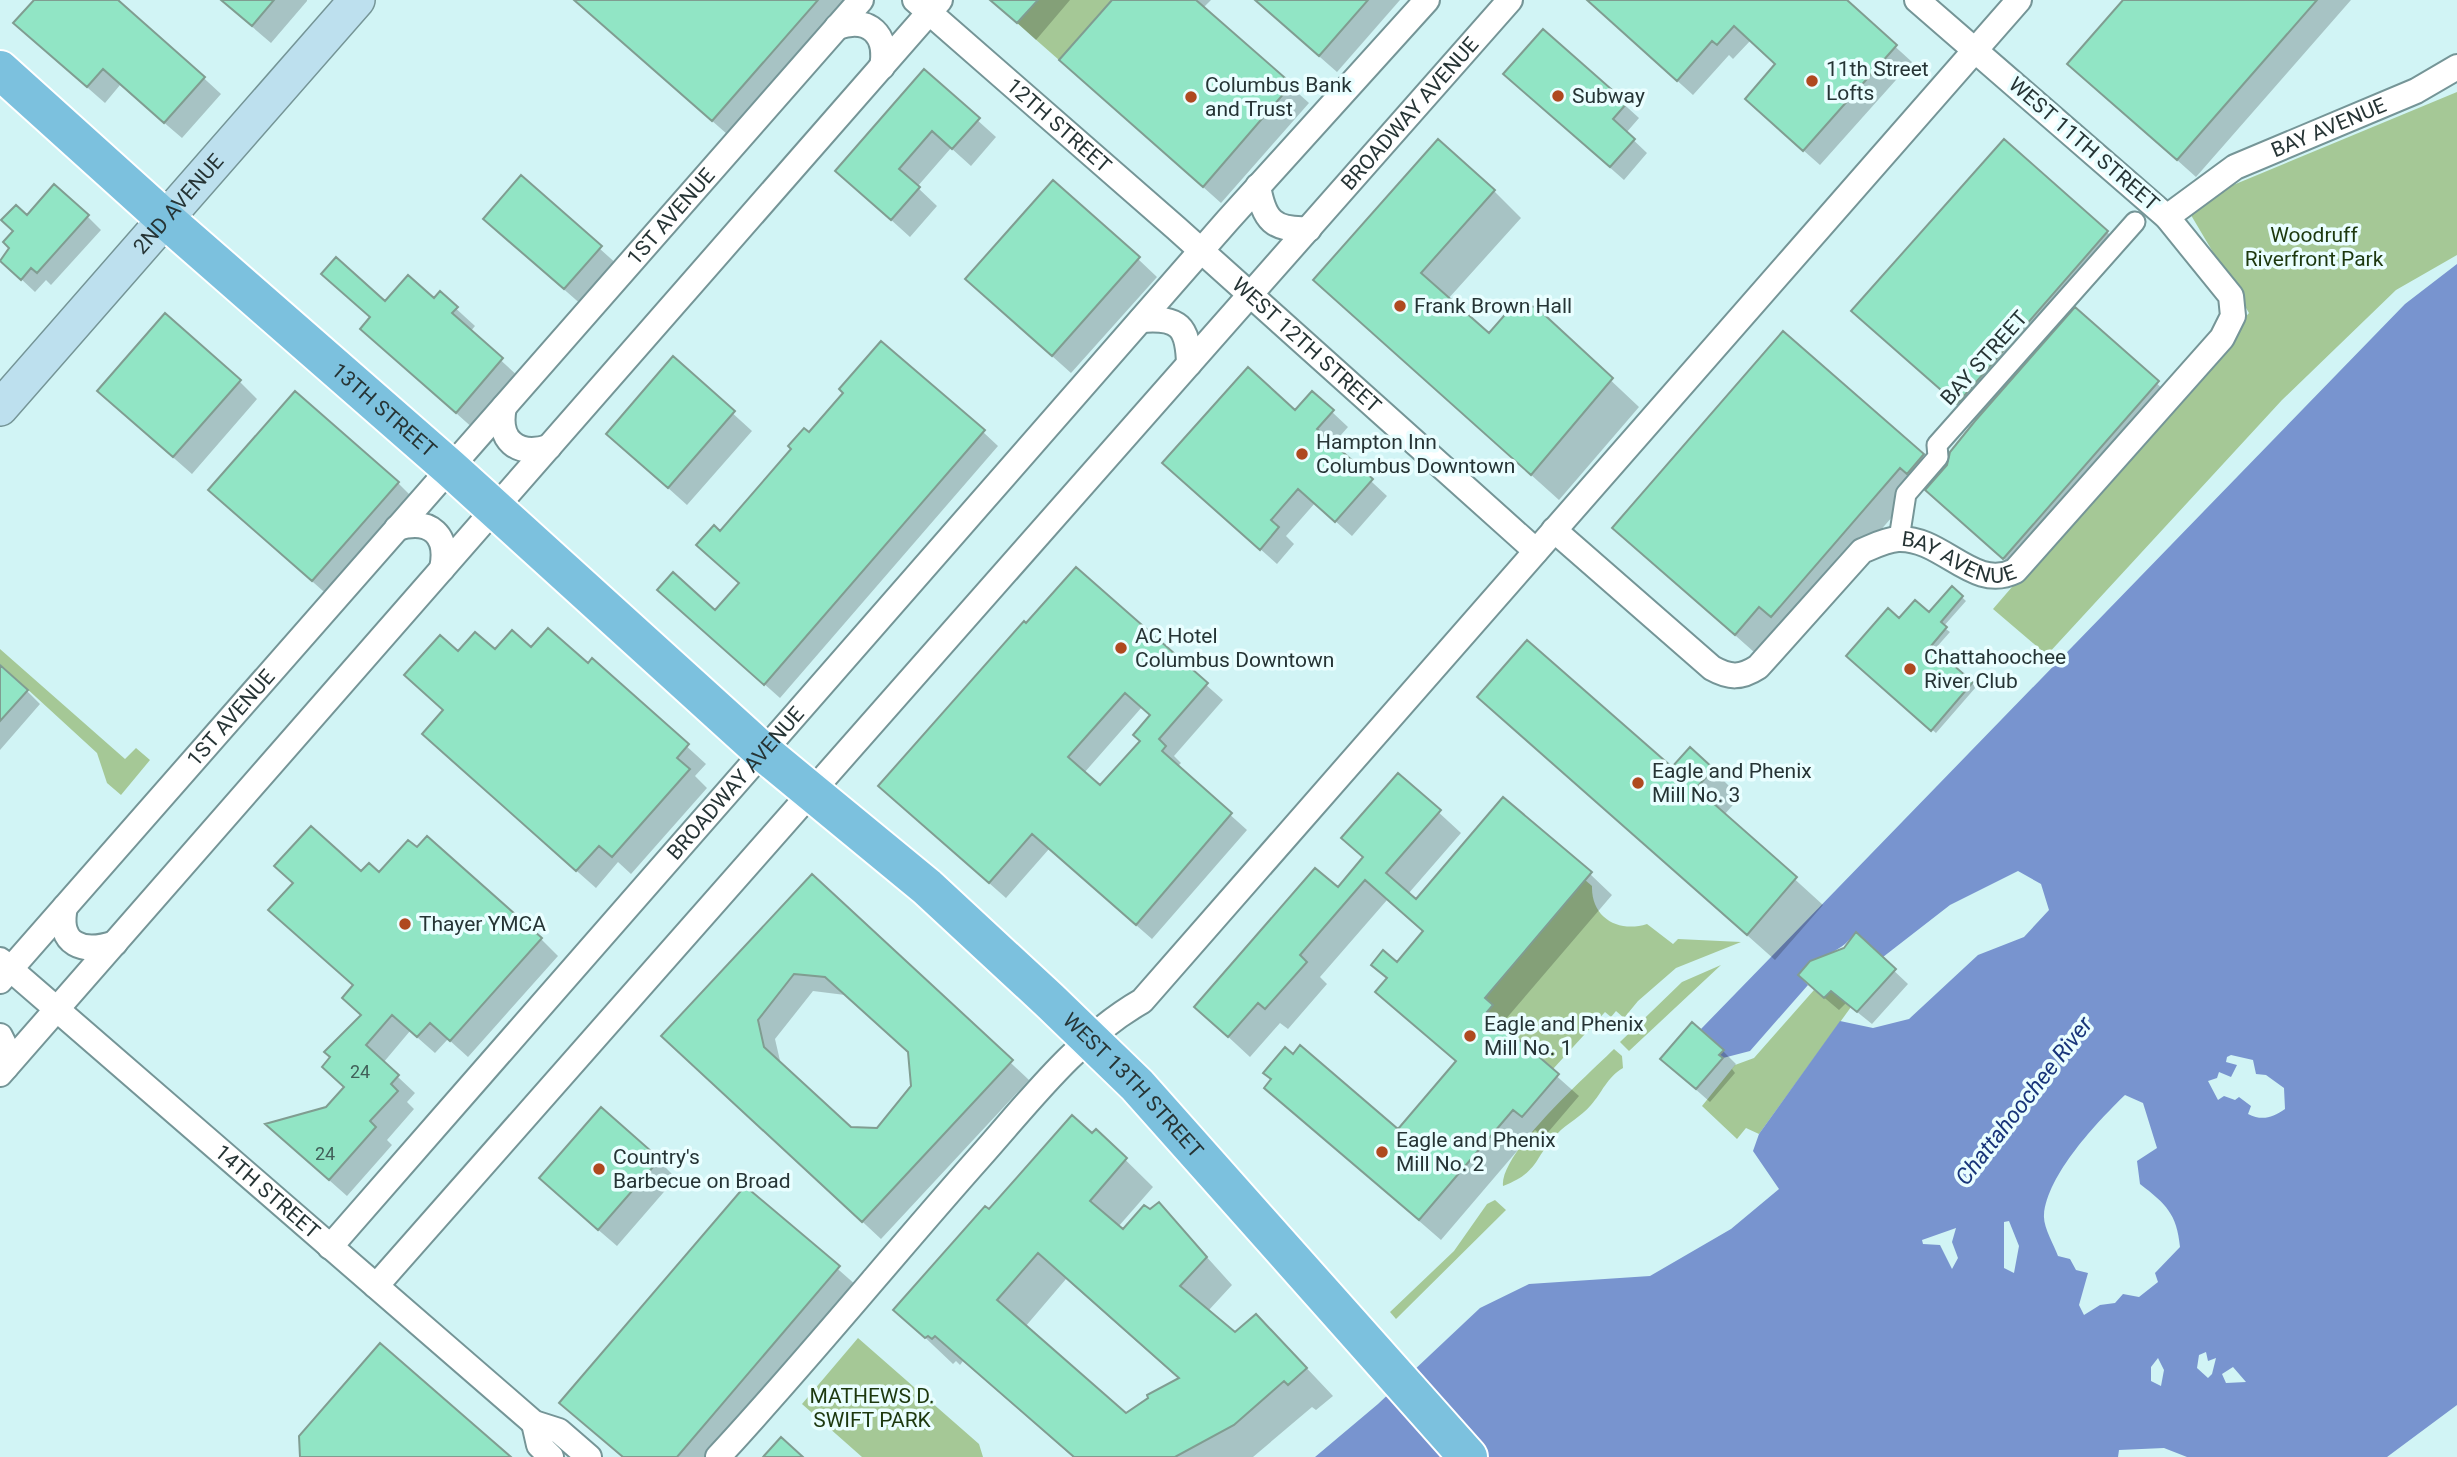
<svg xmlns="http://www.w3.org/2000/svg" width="2457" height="1457" viewBox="0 0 2457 1457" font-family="Roboto,sans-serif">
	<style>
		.green { fill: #a5c896 }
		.water { fill: #7894cf; fill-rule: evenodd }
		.shadow { fill: #0003; fill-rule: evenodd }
		.building { fill: #91e5c5; stroke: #809d91; stroke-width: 2; fill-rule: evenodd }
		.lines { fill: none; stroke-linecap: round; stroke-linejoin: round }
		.pedestrian-casing { stroke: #759597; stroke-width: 23 }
		.minor-casing { stroke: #759597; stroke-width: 28 }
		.secondary-casing { stroke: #759597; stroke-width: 38 }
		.primary-casing { stroke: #fff; stroke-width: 42 }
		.pedestrian { stroke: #fff; stroke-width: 19 }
		.minor { stroke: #fff; stroke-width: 24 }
		.secondary { stroke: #bde0ee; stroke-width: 35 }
		.primary { stroke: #7cc1de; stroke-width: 38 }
		.poi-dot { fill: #af491f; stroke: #e9feff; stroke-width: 2.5 }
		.labels { text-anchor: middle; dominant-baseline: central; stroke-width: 7; stroke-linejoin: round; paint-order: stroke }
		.number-label { font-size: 18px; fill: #416059 }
		.poi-label { font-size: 21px; fill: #263435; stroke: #e9feff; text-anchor: start }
		.street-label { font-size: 21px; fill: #263435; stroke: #e9feff }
		.park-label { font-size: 21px; fill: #1d380e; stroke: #e9feff }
		.water-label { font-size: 23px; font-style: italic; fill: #18357a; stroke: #e9feff }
	</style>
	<rect width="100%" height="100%" fill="#d1f4f5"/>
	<path class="green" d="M1038,0h74l-53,60 -42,-37z
		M2457,92v163l-61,35 -114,110 -235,255 -54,-46 256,-296 -64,-108z
		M0,649l125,110 11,-11 14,12 -29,35 -14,-12 -10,-30 -97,-89z
		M1585,880l7,6c-1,32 27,47 55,38l26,20 5,-5 63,3 -65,26 -38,33 -14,17 -8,-7 -5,6 -6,-5 -52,57 -66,-57 -2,-14z
		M1721,965l-92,86 -9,-9 62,-60z
		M1814,990l10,8 7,-7 20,16 -92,127 -13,-6 -9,11 -35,-33 33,-41 19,-7z
		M1614,1049l8,7 1,12c-16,9 -21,25 -32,37 -10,12 -24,18 -34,29 -24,24 -16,37 -54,52 -4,-33 87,-113 111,-137z
		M1495,1200l11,10 -110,109 -6,-7 64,-61 33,-47z
		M858,1338l121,106 4,13h-121l-60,-53z"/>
	<path class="water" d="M2457,264v1141l-70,52h-200l-23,-9 -45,2 -1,7h-803l63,-53 102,-96 49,-24 121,-8 81,-47 48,-40 -26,-38 6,-17 81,-113 33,7 36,-9 69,-64 46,-18 25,-27 -8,-26 -23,-13 -68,34 -67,52 -27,-25c-19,26 -38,20 -58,43l10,10 -58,66 -27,7 -4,-3 4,-6 -22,-20 704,-725zM2231,1055l22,5 3,14 10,1 18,13 1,21c-13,9 -23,12 -37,5l3,-8 -12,-9 -4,3 -11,-4 -6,4 -10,-19 9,-3 2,-6 12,5 6,-12 -11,-3 1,-5zM2125,1095l18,8 14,45 -20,13 3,23c26,20 37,30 40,63l-25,26 3,9 -19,15 -16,-3 -8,9 -15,2 -16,10 -5,-10 9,-32 -12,-3 -6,-11 -12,-3c-4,-11 -15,-29 -14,-41 3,-40 53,-93 81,-120zM2009,1221l10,25 -5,27 -10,-5v-46zM1956,1228l-4,14 6,16 -6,11 -12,-24 -17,-1 -1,-4zM2206,1352l2,9 8,-3 -4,16 -4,4 -11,-10 2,-13zM2158,1358l6,12 -3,16 -10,-5v-14zM2233,1367l13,15 -20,1 -4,-9z"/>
	<path class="shadow" d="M36,0h83l102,94 -39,44 -62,-53 -15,18 -73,-64z
		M221,0h86v1l-36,42z
		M574,0h269l1,1 -117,133z
		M992,0h78l-34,40z
		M1114,0h97l-8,8 106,95 -88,100 -160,-143z
		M1255,0h145l-63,72z
		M1588,0h256l68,62 -92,103 -58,-51 15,-49 -27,-24 -17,18 -4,-4 -36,40z
		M2126,0h225l-155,177 -126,-113z
		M1543,31l96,87 -13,15 21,20 -23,27 -105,-93z
		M924,72l72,65 -25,29 -20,-18 -34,39 20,19 -27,31 -73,-66z
		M521,178l98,88 -36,40 -79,-69z
		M1494,191l27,27 -73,81 41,37 46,-27 104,98 -80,93 -244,-220z
		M87,216l14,14 -50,55 -5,-5 -11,12 -34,-32 10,-12 4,-16 12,-15z
		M2107,232l18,18 -51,58 102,93 -154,174 -102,-90 -130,149 -11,-10 -25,28 -140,-124 170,-195 158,141 36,-51 -124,-112z
		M1138,259l19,18 -86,96 -85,-76z
		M440,294l35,32 -5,6 50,46 -45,52 -113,-101 23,-26 49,-3z
		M673,359l79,72 -65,74 -79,-71z
		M239,381l18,18 -65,75 -74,-65z
		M1332,412l16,15 -16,18 55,51 -35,40 -37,-33 -29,33 8,8 -17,20 -113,-101z
		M983,432l15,14 -218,252 -106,-94 41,8 26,-28 -20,-50z
		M398,483l18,18 -85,97 -102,-90z
		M1076,569l147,131 -49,56 7,7 -4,4 70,63 -95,109 -103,-90 -43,49 -110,-97 130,-176zM1142,707l10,9 -10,25 -42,47 -16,-15z
		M1952,588l14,13 -23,26 7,5 -16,18 42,37 -40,46 -88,-77 51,-36 30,-6z
		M531,650l57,16 5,-5 113,103 -11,12 12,12 -76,86 -13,-12 -22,26 -154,-136 3,-41 13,-57z
		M0,674l27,17 13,13 -40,46z
		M1479,697l193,73h41l27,27 -16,18 99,90 -48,55z
		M1398,775l63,58 -53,61 8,7 174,-27 22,21 -107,125 8,7 -5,6 71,63 -35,41 -9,-7 -94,110 -175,-152 132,43 59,-68 -80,-71 11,-13 -15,-15h24l27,-31 -37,-33 -67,77 7,7 -39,45 -8,-6 -30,34 -54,-50 142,-117 27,-31 -21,-21z
		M362,874h18l161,65 17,17 -90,101 -20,-18 -13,14 -25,-22 -27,32 32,30 -8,9 7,7 -27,31 5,5 -45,51 -62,-55 42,-32 19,-21 17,-72 -8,-30z
		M812,876l217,204 -148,159 -199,-185zM813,991l32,4 64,58 4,34 -36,43 -27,-1 -69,-64 -6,-26z
		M1856,935l52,49 -36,40 -26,-21 -7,7 -25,-21z
		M1723,1051l13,13 -4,5 3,4 -25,29 -34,-30z
		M1096,1131l57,56 -35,40 5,4 36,-27 73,81 -24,26 27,23 48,9 50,53 -17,14 -4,-3 -59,50h-180l-110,-96 -3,4 -4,-4 -3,3 -57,-54 93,-98zM1066,1279l114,101 -54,35 -101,-88z
		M658,1160l18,18 -59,68 -58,-50z
		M746,1188l111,98 -147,171h-88l-60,-54z"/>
	<path class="building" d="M34,0h84l87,77 -41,46 -61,-54 -16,18 -74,-64z
		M221,0h53l-22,26z
		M574,0h244l-106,121z
		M990,0h48l-21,23z
		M1112,0h84l96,84 -89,103 -144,-127z
		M1255,0h113l-49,56z
		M1587,0h260l50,45 -94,106 -58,-52 30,-35 -41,-38 -17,19 -5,-4 -35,40z
		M2123,0h194l-140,160 -110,-96z
		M1543,29l84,74 -14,16 22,20 -25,28 -107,-93z
		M924,69l56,49 -28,31 -20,-18 -33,38 21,18 -29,33 -56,-49z
		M1438,139l57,51 -74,83 68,60 20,-23 12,-5 15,2 77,71 -82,97 -218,-195z
		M2004,139l104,92 -151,173 -106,-93z
		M521,175l81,71 -38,43 -81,-70z
		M1053,180l87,77 -88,99 -87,-77z
		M54,184l35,31 -52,58 -6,-5 -10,12 -21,-19 9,-13 -6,-6 10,-11 -12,-11 15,-15 11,10z
		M336,257l49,44 23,-26 26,23 6,-7 18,16 -6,6 51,45 -47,55 -96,-84 10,-12 -49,-43z
		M2075,307l84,74 -156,178 -78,-69 22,-25 3,-13 25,-31z
		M165,313l76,67 -68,77 -76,-66z
		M1783,331l141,123 -17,20 -7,-6 -129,149 -12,-10 -24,28 -123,-107z
		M881,341l104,89 -221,255 -107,-95 16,-18 42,38 24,-27 -43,-38 18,-20 6,6 71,-82 -3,-3 16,-18 5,4 34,-39 -4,-4z
		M673,356l62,55 -67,77 -62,-54z
		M1248,367l47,43 17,-19 22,19 -17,19 56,50 -38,43 -37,-33 -27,31 8,7 -19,23 -98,-87z
		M295,391l104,91 -87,99 -104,-91z
		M1076,567l132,116 -49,56 7,7 -4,5 70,62 -96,112 -104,-91 -43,49 -111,-97 146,-165 2,2zM1125,693l25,22 -17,20 7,6 -40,44 -32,-28z
		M1952,586l11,10 -22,26 6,5 -16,19 42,36 -42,49 -85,-75 42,-48 11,10 16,-18 14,12z
		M548,628l40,35 4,-5 97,86 -12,14 13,11 -78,88 -13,-11 -23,25 -154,-137 21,-24 -39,-35 36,-40 18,16 17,-19 20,17 17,-19 19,17z
		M1527,640l145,127 18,-20 24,22 -18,19 101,89 -50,58 -270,-238z
		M0,665l28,25 -28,31z
		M1398,773l43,37 -55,63 30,26 87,-102 89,75 -107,126 8,7 -6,7 72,62 -37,43 -9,-7 -94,110 -155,-132 7,-9 -8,-6 22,-26 8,7 7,-9 98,84 58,-68 -81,-69 12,-14 -16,-13 12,-15 14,12 26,-31 -58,-51 -65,75 7,7 -42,47 -7,-6 -30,34 -34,-30 121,-139 23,19 25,-30 -22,-19z
		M311,826l50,45 8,-8 10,9 29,-32 9,7 10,-11 115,102 -92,103 -20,-18 -13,14 -25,-22 -26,30 33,30 -8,9 7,7 -28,30 6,6 -47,53 -64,-56 61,-17 18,-20 -22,-20 8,-10 -6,-5 37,-37 -19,-17 11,-13 -85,-75 25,-27 -19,-17z
		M812,874l201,186 -151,162 -201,-186zM794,974l31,3 83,75 3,34 -34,42 -26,-1 -87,-80 -6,-27z
		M1856,932l40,37 -39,43 -26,-21 -7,7 -26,-23 12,-14 34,-13z
		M1692,1022l32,28 -5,5 4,3 -27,31 -36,-30z
		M601,1107l59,52 -62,71 -59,-52z
		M1072,1115l20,18 4,-4 31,29 -37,43 33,28 21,-24 6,4 9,-7 48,55 -27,29 55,46 21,-18 51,54 -19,17 -4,-4 -50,44 -59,32h-101l-139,-121 -3,3 -4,-3 -3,2 -32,-28 92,-104 4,3zM1038,1253l141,125 -32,17 1,3 -22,15 -129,-113z
		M745,1186l95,80 -163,191h-54l-64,-54z
		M380,1343l108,94 23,20h-211l-1,-21z
		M781,1437l22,20h-40z"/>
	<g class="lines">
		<g class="pedestrian-casing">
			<path id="pedestrian" d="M1899,539l7,-45 32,-37 -1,-12 198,-223"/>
		</g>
		<g class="minor-casing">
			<g id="minor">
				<path id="s1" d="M915,0l261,228 360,323"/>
				<path d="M837,27c33,-11 51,8 45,40"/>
				<path d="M1258,186c6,34 15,45 51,43"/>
				<path id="s2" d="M2167,217l68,-50 181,-76 41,-24"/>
				<path d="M1141,320c38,-3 47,6 48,44"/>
				<path d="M504,407c-7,33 13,50 45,40"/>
				<path d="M397,528c34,-10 52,7 45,41"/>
				<path id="s3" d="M1554,530l158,138c18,10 29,10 46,-1l104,-116c12,-5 23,-11 36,-12 45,-2 75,53 117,32l207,-233 11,-22 -2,-20 -64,-79 -250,-217"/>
				<path d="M65,907c-8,38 18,47 50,36"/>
				<path id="s4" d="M0,960l534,463 25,8 30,26"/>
				<path id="s5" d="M0,981l861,-981"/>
				<path d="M0,1036l9,18 -3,13"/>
				<path d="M0,1074l940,-1074"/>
				<path id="s6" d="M330,1247l898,-1027 199,-220"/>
				<path id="s7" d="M376,1286l1134,-1286"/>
				<path d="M534,1423l5,22 12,12"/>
				<path d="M718,1457c90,-97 173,-200 261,-299 50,-56 97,-119 163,-157l877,-1001"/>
			</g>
		</g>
		<g class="secondary-casing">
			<g id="secondary">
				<path id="s8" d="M0,408l357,-408"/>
			</g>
		</g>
		<g class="primary-casing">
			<g id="primary">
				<path id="s9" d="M0,70l164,148 286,250 313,284 164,135 122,113 88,85 331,372"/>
			</g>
		</g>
		<use href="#pedestrian" class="pedestrian"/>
		<use href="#minor" class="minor"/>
		<use href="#secondary" class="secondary"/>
		<use href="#primary" class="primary"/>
	</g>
	<g class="poi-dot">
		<circle cx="1812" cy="81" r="7"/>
		<circle cx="1558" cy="96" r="7"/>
		<circle cx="1191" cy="97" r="7"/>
		<circle cx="1400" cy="306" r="7"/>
		<circle cx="1302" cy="454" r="7"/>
		<circle cx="1121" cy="648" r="7"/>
		<circle cx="1910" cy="669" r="7"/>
		<circle cx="1638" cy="783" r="7"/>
		<circle cx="405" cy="924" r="7"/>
		<circle cx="1470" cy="1036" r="7"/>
		<circle cx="1382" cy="1152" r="7"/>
		<circle cx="599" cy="1169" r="7"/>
	</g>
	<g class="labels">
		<g class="number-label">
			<text x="360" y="1071">24</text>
			<text x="325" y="1153">24</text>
		</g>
		<g class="poi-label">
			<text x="1826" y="69">11th Street<tspan x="1826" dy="24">Lofts</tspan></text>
			<text x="1205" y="85">Columbus Bank<tspan x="1205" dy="24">and Trust</tspan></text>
			<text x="1572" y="96">Subway</text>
			<text x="1414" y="306">Frank Brown Hall</text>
			<text x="1316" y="442">Hampton Inn<tspan x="1316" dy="24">Columbus Downtown</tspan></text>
			<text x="1135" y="636">AC Hotel<tspan x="1135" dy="24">Columbus Downtown</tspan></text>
			<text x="1924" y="657">Chattahoochee<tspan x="1924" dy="24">River Club</tspan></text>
			<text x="1652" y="771">Eagle and Phenix<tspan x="1652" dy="24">Mill No. 3</tspan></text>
			<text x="419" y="924">Thayer YMCA</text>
			<text x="1484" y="1024">Eagle and Phenix<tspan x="1484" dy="24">Mill No. 1</tspan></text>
			<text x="1396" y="1140">Eagle and Phenix<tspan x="1396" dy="24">Mill No. 2</tspan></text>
			<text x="613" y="1157">Country's<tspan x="613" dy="24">Barbecue on Broad</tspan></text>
		</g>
		<g class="street-label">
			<text stroke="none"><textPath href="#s7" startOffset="1563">BROADWAY AVENUE</textPath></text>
			<text stroke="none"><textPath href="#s1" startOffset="191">12TH STREET</textPath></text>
			<text stroke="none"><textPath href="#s2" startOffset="186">BAY AVENUE</textPath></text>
			<text transform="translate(2084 144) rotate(41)">WEST 11TH STREET</text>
			<text stroke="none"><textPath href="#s8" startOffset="271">2ND AVENUE</textPath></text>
			<text stroke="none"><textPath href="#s5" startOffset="1017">1ST AVENUE</textPath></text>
			<text stroke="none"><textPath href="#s1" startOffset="522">WEST 12TH STREET</textPath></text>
			<text transform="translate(1984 358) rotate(-48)">BAY STREET</text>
			<text stroke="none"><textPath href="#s9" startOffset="513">13TH STREET</textPath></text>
			<text stroke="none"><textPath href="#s3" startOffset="518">BAY AVENUE</textPath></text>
			<text stroke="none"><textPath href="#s5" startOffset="350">1ST AVENUE</textPath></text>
			<text stroke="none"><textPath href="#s6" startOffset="616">BROADWAY AVENUE</textPath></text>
			<text stroke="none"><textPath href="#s9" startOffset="1522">WEST 13TH STREET</textPath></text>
			<text stroke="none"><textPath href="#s4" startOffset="354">14TH STREET</textPath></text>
		</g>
		<g class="park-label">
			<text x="2314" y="235">Woodruff<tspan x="2314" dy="24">Riverfront Park</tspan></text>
			<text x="872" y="1396">MATHEWS D.<tspan x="872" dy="24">SWIFT PARK</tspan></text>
		</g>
		<g class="water-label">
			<text transform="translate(2024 1101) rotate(-52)">Chattahoochee River</text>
		</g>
	</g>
</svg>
